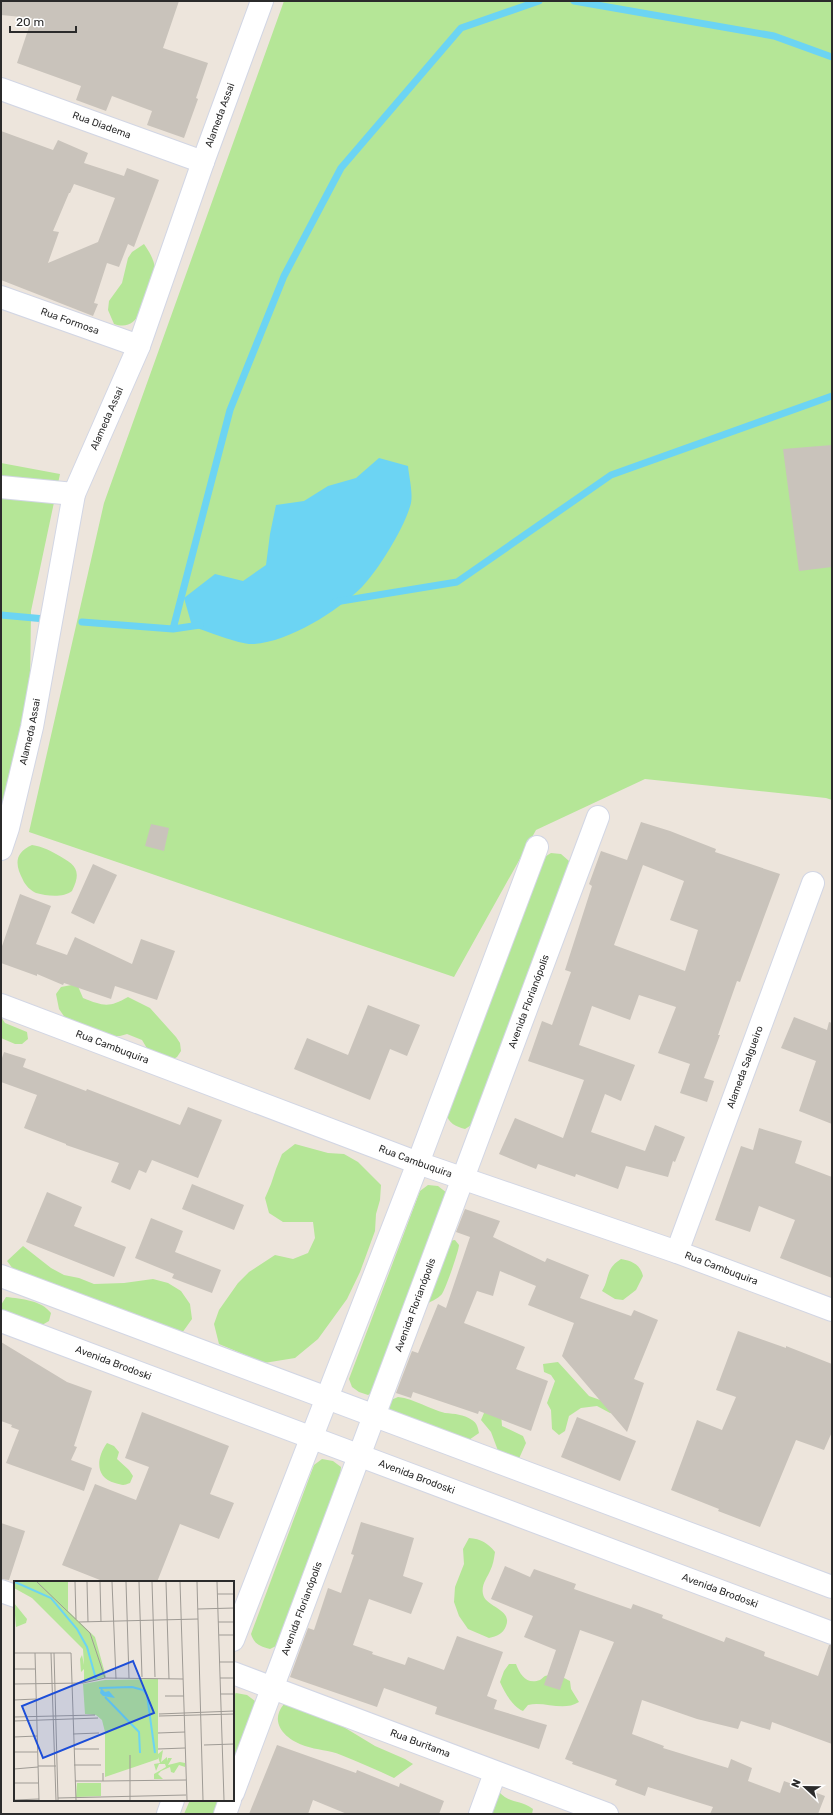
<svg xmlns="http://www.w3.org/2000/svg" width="833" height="1815" viewBox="0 0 833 1815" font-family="Rubik,sans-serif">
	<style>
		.green { fill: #b5e697 }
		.water { fill: #6cd4f3 }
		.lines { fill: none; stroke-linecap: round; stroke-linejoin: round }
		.stream { stroke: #6cd4f3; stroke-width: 7 }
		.building { fill: #c9c3bb; fill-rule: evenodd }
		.minor-casing { stroke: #d2d6e4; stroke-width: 24 }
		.minor { stroke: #fff; stroke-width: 22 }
		.labels { text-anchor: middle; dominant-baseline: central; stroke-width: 3.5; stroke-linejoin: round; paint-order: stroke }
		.street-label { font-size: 10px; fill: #2b2b2b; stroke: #fff }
		.inset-river { fill: none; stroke: #6cd4f3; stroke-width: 2 }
		.inset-road { fill: none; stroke: #9f9b95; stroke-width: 1 }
		.view { fill: #1d4ed8; fill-opacity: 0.15; stroke: #1d4ed8; stroke-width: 2 }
		.inset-edge { fill: none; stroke: #2b2b2b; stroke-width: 2 }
	</style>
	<rect width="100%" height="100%" fill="#ede5dc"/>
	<path class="green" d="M284,1h548v799l-6,-2 -181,-19 -109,51 -82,147 -425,-145 75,-329z
		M144,244c5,7 11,17 11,26 0,6 -5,14 -7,20 -6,17 -10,42 -34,34l-6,-14 1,-9 13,-18 6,-25 4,-6z
		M1,463l59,11 -29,137 -1,78 -28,120z
		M32,845c11,2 15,4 24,9 18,10 27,15 16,37 -9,7 -25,5 -36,2 -5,-2 -11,-8 -13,-13 -8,-15 -9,-27 9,-35z
		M551,853l10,1 8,7v9l-96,254 -8,5c-10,-3 -16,-5 -19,-16l97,-255z
		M77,984l6,14c20,8 26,10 45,-1l22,11 26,29 4,6 1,8 -4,6 -7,4 -19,-6 -9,-15 -15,-6 -7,2h-8l-44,-14 -9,-13 -3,-15 5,-7z
		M1,1017l4,6 22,9 1,7 -6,5h-7l-14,-6z
		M295,1144l33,9 16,1 14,8 23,23 -1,15 -4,14 -1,17 -15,41 -13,27 -29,40 -23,19 -31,5 -45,-19 -5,-20 5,-14 19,-27 11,-11 26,-17 18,4 15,-6 7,-15 -2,-16h-30l-14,-9 -4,-15 6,-14 5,-15 6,-15z
		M428,1185l10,1 9,7 -71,197 -8,5 -9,-3 -7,-5 -3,-8 71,-188z
		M455,1240l4,5c0,6 -14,45 -17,49 -4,5 -13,8 -19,12l25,-65z
		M23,1246l28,22 13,7 15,3 15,6 30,-1 29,-4 15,4 13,8 9,13 2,15 -10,14 -165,-59 -10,-13z
		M621,1259c11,2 19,5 22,17l-7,14 -13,10 -8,-1 -13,-8c8,-13 3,-22 19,-32z
		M6,1297c16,2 35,3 45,16l-2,8 -7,4 -41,-12v-8z
		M558,1362l31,34 14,5 14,13 -7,-1 -13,-7 -16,2 -12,8 -4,15 -6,4 -7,-6 -1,-19 -4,-7 8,-22 -4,-6 -7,-3 -1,-8z
		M398,1397c17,2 31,12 47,16 10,1 18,1 27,7 5,3 6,8 7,13l-13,9 -74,-31 -6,-6 5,-5z
		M490,1399l11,14 1,13 21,10 3,7 -9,20 -17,-7 -9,-24 -10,-12z
		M107,1443l7,3 5,6 -2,7 12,11 4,6 -3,7c-7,3 -8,2 -15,0 -20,-5 -19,-25 -8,-40z
		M322,1459l11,2 8,6 -1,10 -62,168 -8,4c-10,-3 -16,-5 -19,-15l63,-169z
		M469,1538c12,1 19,5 26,14 -1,7 -2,13 -5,19 -3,7 -9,14 -7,23 2,13 30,15 23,32 -3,8 -9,10 -17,12l-21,-9 -9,-13 -5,-14 1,-15 9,-23 -1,-15z
		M509,1664h7c4,11 11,21 24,16 2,-1 3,-3 5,-4 8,-3 18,1 25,5l1,8 8,13c-16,10 -34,-1 -51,3l-5,6c-11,-5 -18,-18 -23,-29l4,-11z
		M236,1693l11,2 8,6 -1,10 -21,56v-72z
		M284,1704l58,22 33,20 30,13 8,5 -19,14c-17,-8 -35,-16 -53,-23 -12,-5 -24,-5 -36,-9 -19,-6 -37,-23 -21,-42z
		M499,1792c13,13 20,7 34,17l-1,5h-39l-1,-2z
		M190,1800h30l-5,14h-31z"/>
	<path class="water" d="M379,458l29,8c1,11 5,26 3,37 -6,24 -32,66 -49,84 -26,25 -73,55 -109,57 -12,1 -48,-13 -61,-18l-8,-28 31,-24 28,7 23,-16 4,-31 6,-29 28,-4 24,-15 28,-8z"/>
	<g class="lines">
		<path class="stream" d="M574,1l200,35 58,21
			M335,602l122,-20 154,-107 221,-79
			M1,615l44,4
			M82,622l91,7 27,-4
			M173,629l57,-219 54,-134 57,-108 120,-140 78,-27"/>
	</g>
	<path class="building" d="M1,1h178l-16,47 45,15 -12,35 2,1 -14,39 -37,-13 5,-14 -40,-15 -6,15 -30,-11 5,-14 -64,-23 15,-45 -31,-3z
		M1,131l52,19 5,-10 30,13 -4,10 40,13 3,-8 32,12 -25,67 -6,-3 -9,23 -12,-4 -13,40 4,1 -5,12 -92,-36zM74,184l41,14 -17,44 -50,21 11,-31 -6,-1 16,-38h1z
		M832,445v122l-33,4 -16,-122z
		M641,822l29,9 46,18 -1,3 65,22 -40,108 -3,-1 -19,54h2l-16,43 10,3 -7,21 -27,-9 10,-29 -32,-11 18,-46 -37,-12 -9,25 -38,-14 -13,39 56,20 -14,36 -16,-7 -14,38 54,19 10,-26 30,12 -10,25 -2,-1 -5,16 -42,-11 -8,23 -42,-15 -1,3 -37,-13 -2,5 -37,-15 16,-36 48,20 21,-58 -56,-19 14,-40 10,4 19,-53 -6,-2 27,-84 -3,-2 12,-33 26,9zM643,865l41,16 -14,39 28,10 -13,41 -71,-26z
		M151,824l18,4 -5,23 -19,-5z
		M93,864l24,11 -23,49 -23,-11z
		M20,894l31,12 -15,38 31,11 8,-18 57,27 9,-25 34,12 -18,49 -42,-14 -4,13 -47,-16 -1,2 -26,-11v2l-36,-13v-14z
		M368,1005l52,20 -13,31 -17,-7 -20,51 -76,-31 13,-31 41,17z
		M794,1017l33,13 2,-8 3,1v101l-33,-13 17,-50 -35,-13z
		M4,1052l22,7 -3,8 63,24 1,-2 93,36 8,-18 34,13 -24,58 -46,-18 -6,13 -7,-3 -9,20 -19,-8 8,-19 -53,-18v-1l-42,-16 13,-33 -36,-13v-21z
		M759,1128l43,13 -7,22 37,14v101l-52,-20 15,-38 -36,-14 -9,26 -35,-12 26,-74 12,4z
		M192,1184l52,21 -10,25 -52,-21z
		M47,1192l35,15 -8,19 52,21 -12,30 -88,-35z
		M465,1209l35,12 -7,16 52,25 2,-4 42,17 -9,23 51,18 3,-6 24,10 -24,59 10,4 -17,49 -65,-76 12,-33 -46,-18 8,-19 -36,-15 -7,25 -16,-5 -13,32 61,24 -9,22 32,12 -17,50 -52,-20 -1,3 -65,-22 -2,6 -15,-5 16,-42 6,2 20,-49 8,4 24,-71 -14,-5z
		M151,1218l32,13 -8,21 46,18 -9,23 -40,-15 2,-4 -39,-16z
		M738,1331l48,17v-2l46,18v68l-8,18 -28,-10 -36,87 -42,-16 1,-2 -48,-19 26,-70 25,10 14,-33 -20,-7z
		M1,1342l66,40 25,9 -18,55 3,1 -6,13 21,8 -8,23 -78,-28 13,-33 -8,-3 1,-2 -11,-4z
		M142,1412l87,34 -19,48 24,9 -15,36 -39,-15 -23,58h-52l-43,-17 33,-81 41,16 13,-33 -24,-9z
		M577,1417l59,24 -16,40 -59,-24z
		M361,1522l53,16 -11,38 20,7 -12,31 -42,-15 -16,46 20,7 -1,2 33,11 3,-8 36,13 13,-34 46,16 -16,44 10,4 -3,9 53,16 -8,24 -104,-35 2,-7 -53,-19 -7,19 -87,-30 18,-49 6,2 14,-42 13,5 13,-38 -3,-1z
		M1,1523l24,8 -16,49 -8,-1z
		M505,1566l25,11 4,-8 42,15 -2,5 57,20 2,-5 30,11 -1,3 62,24 2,-5 39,15 -1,4 54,20 11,-31h3v99l-60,-22 -2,8 -29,-9 -3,8 -41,-10 -55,-19 -10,34 32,12 -1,2 65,20 3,-9 21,9 -4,13 32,12 4,-12 41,15 -7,18h-108l3,-7 -65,-20 -3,9 -30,-11 2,-5 -45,-16 1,-2 -8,-3 49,-117 -34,-12 -20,60 -16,-5 12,-35 -32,-13 9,-21 -42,-17z
		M277,1745l79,28 1,-3 42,17 1,-4 44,18 -5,13h-92l-34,-14 -5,14h-59z"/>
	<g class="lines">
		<g class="minor-casing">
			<g id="minor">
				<path id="s1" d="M1,89l202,73"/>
				<path id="s2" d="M1,297l138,49"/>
				<path d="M1,487l73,7"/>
				<path id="s3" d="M1,849l7,-21 24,-101 42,-233 65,-148 64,-184 59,-161"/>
				<path id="s4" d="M1,1005l417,158 259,89 155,58"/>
				<path id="s5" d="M677,1252l136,-369"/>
				<path d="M1,1276l831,311"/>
				<path id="s6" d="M1,1321l831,312"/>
				<path d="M1,1591l14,5"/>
				<path d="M233,1640l185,-477 119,-316"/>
				<path id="s7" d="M233,1673l374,141"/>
				<path id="s8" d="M233,1793l365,-976"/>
				<path d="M168,1814l5,-14"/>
				<path d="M225,1814l5,-14"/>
				<path d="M480,1814l15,-41"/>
			</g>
		</g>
		<use href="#minor" class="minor"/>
	</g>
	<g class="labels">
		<g class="street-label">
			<text stroke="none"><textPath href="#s3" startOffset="769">Alameda Assai</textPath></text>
			<text stroke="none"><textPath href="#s1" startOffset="107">Rua Diadema</textPath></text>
			<text stroke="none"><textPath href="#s2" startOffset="73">Rua Formosa</textPath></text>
			<text stroke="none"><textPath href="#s3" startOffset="445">Alameda Assai</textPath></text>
			<text stroke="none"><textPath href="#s3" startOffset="121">Alameda Assai</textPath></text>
			<text stroke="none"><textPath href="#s8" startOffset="845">Avenida Florianópolis</textPath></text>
			<text stroke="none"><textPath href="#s4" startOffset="119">Rua Cambuquira</textPath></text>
			<text stroke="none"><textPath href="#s5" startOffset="197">Alameda Salgueiro</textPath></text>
			<text stroke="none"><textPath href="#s4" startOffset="443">Rua Cambuquira</textPath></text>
			<text stroke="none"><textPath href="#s4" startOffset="767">Rua Cambuquira</textPath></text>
			<text stroke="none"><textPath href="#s8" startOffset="521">Avenida Florianópolis</textPath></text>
			<text stroke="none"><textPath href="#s6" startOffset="120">Avenida Brodoski</textPath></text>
			<text stroke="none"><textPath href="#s6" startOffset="444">Avenida Brodoski</textPath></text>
			<text stroke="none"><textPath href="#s6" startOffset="768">Avenida Brodoski</textPath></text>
			<text stroke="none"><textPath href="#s8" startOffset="197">Avenida Florianópolis</textPath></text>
			<text stroke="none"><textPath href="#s7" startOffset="200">Rua Buritama</textPath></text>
		</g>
	</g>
	<g transform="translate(14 1581)">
		<rect width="220" height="220" fill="#ede5dc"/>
		<path d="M0,1h54v29l27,26 11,40 -22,5v-13l-3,3 -1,-13 2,-4 2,10 -1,-16 -51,-51 -18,-10zM0,22l13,16 -1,4 -10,4zM144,98v75l5,-4 -2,12 6,-5v4l1,-3h4l-4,7 12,-3 5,1v4l-6,-2 -5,8 -3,-1 -1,-5 -9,4 -3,3 5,5h-9v-5l12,-7 -1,-3h-6l-3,7 -2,-7 6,-1 -2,-6v2l-53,18v-45l-3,-12 -6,-5 -11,-1 -2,-30 22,-4zM63,202h24v13l-25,1z" fill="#b5e697"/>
		<path d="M87,107l4,4 4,-1 6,7 -12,-2 -3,-3z" fill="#6cd4f3"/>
		<path class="inset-river" d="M1,1l36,16 26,31 10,18 9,32M85,107l33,-1 11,3 4,5 8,58M91,116l34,35 1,21"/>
		<path class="inset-road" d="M23,1l53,51 15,45M61,1l1,37M73,1l1,40M86,1l1,40M98,1l4,97M112,1l3,96M125,1l3,95M138,1l3,95M152,1l3,97M166,1l7,218M183,1l6,218M203,1l7,218M203,13h17M184,28l36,-1M65,41l119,-3M204,41h16M205,54h15M0,72h57l5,147M21,72l4,147M37,72l5,147M40,72l4,147M205,81h15M0,88h21M206,97h14M0,103l69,-1 22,-5 78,1M206,113h14M151,115h19M0,119l22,-1M145,133l75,-3M145,135l75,-2M0,136l81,-2M0,140l84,-3M144,152l27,-1M59,153l26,-1M0,156l23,-1M190,164l30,-1M60,168h25M144,168l27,-1M0,171h23M116,174v45M60,184h27M24,185h18M0,188l24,-2M89,192v8l83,-1M61,200h28M0,202h24M44,217l128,-3M0,219l25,-1"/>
		<path class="view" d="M119,80l21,52 -111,45 -21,-52z"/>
		<rect width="220" height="220" class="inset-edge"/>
	</g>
	<rect width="833" height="1815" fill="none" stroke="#2b2b2b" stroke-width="4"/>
	<g transform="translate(805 1787) rotate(292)" stroke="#ffffff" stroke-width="3" paint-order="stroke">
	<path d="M0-3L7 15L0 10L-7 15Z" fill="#2b2b2b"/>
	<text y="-6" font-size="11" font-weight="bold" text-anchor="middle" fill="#2b2b2b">N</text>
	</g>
	<path d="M10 26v6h66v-6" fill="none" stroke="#2b2b2b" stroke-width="2"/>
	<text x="16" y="26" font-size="12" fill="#2b2b2b" stroke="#ffffff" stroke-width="3" paint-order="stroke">20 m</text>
</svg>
